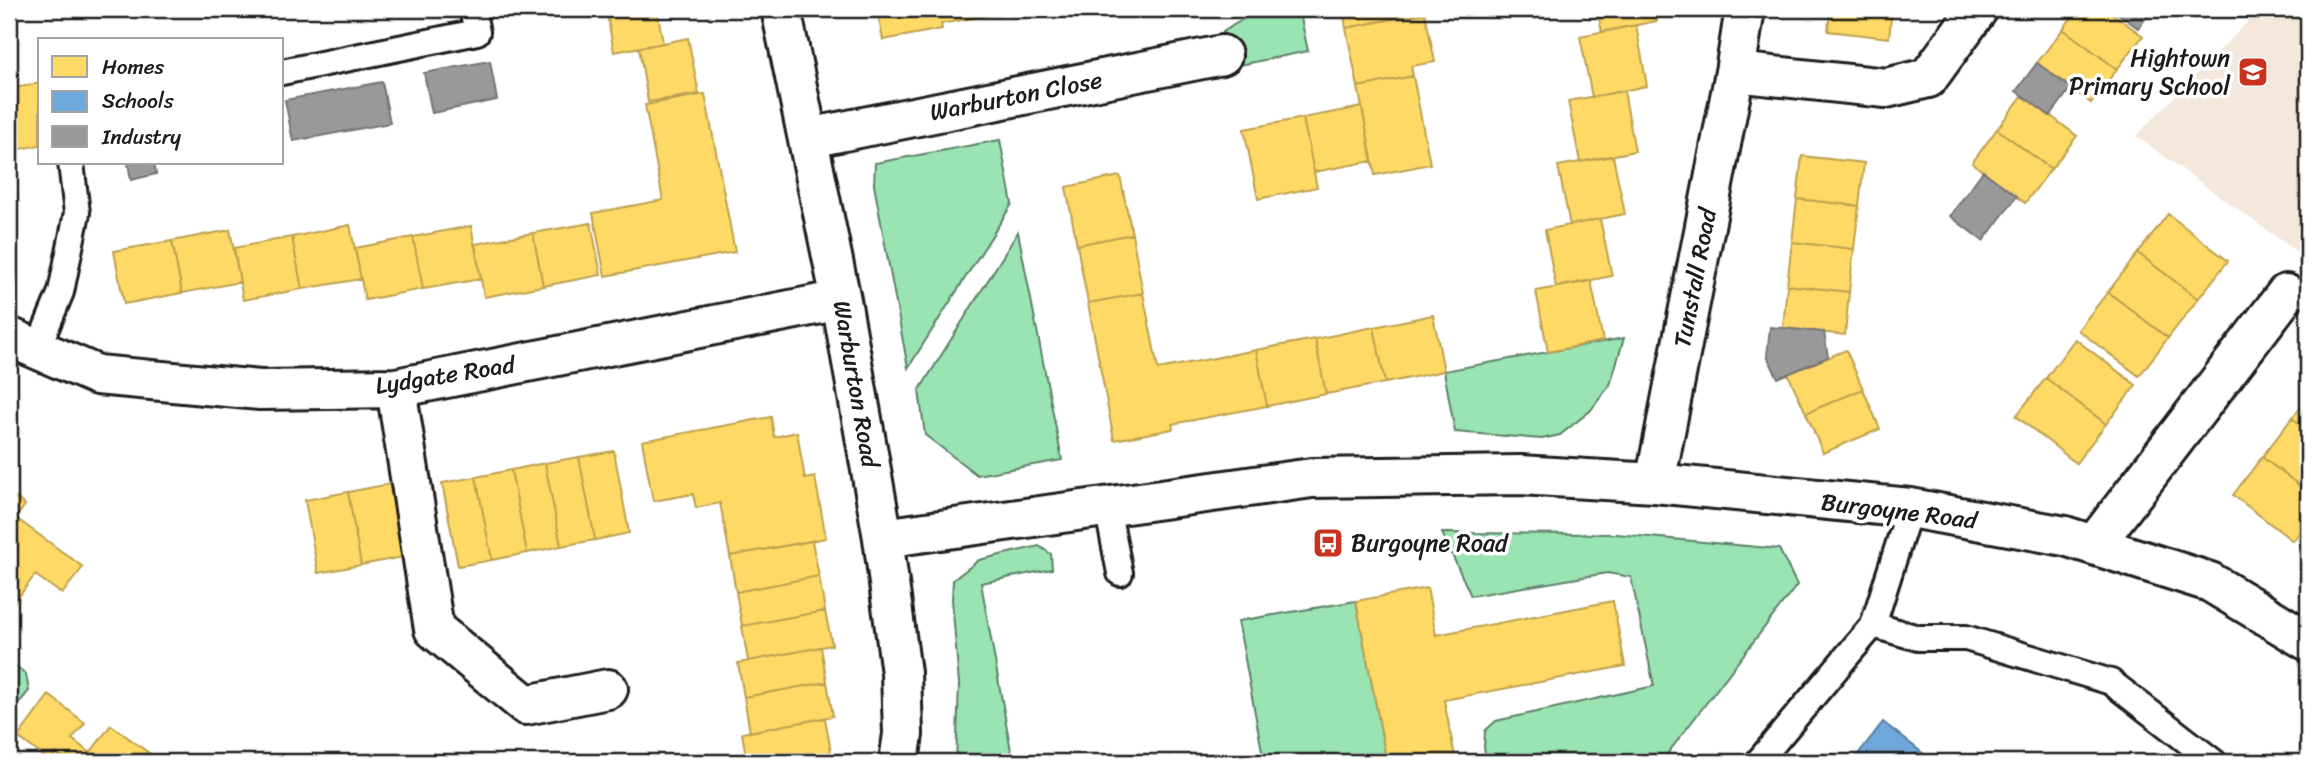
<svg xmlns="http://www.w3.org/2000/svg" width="2317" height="771" viewBox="0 0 2317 771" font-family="Sriracha,sans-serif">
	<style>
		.built { fill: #f4e7dc }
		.green { fill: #9ae3b2; stroke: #5b8067; stroke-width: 2 }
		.homes { fill: #ffd966; stroke: #bba050; stroke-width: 2 }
		.schools { fill: #6fa8dc; stroke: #567ea2; stroke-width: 2 }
		.industry { fill: #999; stroke: #747474; stroke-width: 2 }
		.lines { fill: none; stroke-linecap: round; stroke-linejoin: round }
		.service-casing { stroke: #1c1c1c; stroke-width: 30 }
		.minor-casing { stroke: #1c1c1c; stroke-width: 44 }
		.service { stroke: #fff; stroke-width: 24 }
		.minor { stroke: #fff; stroke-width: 38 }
		.labels { text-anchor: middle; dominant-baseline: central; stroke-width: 7; stroke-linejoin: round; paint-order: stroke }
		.poi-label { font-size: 24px; fill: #1c1c1c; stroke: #fff; text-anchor: end }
		.street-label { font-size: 24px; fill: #1c1c1c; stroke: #fff }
	</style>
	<rect width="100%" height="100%" fill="#fff"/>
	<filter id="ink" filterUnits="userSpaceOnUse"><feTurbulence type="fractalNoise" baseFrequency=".0143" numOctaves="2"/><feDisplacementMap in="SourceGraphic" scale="14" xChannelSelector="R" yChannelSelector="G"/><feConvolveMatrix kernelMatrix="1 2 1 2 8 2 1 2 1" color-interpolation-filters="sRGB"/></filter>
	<g filter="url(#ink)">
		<path class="built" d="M2260,9h48v251l-172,-124z"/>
		<path class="green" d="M1252,9h47l9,42 -78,16 -7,-35 23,-15z
			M1000,140l12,64 -104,164 -34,-183 1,-22z
			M1018,232l44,228 -85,15 -52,-40 -6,-44z
			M1624,338l-14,47 -20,26 -30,24 -18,4 -87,-7 -11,-61z
			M1442,533l175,1 162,15 18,36 -136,177h-174l-3,-14 1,-17 11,-10 158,-35 -23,-109 -24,-4 -136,23z
			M1039,546l12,8 1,15 -71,14 32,179h-57l3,-78 -7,-84 1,-20 26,-20z
			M1356,601l31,161h-123l-26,-141z
			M9,661l17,13 3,17 -20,24z"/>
		<path class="homes" d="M606,9h51l6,34 -49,9z
			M877,9h143l-79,15 1,5 -59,11z
			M1343,9h57l1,8 -55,11z
			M1597,9h58l2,12 -55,11z
			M1830,9h62l-3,29 -61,-7z
			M2078,9h28l37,27 -26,33 -54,-40z
			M1425,13l10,49 -24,4 2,10 -55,11 -12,-59z
			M1636,25l11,61 -55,11 -12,-61z
			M2063,29l54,40 -26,34 -54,-40z
			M688,38l11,56 -51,8 -9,-54z
			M1413,76l17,88 -55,11 -17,-88z
			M40,83v62l-31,6v-62z
			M1624,91l11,60 -55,11 -12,-61z
			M705,94l30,158 -130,24 -12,-63 70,-13 -18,-95z
			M2023,95l54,41 -26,33 -54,-40z
			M1362,107l10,54 -58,11 -11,-54z
			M1303,118l14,69 -59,12 -14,-70z
			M1997,129l54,40 -26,34 -53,-40z
			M1613,156l12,58 -55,11 -12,-59z
			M1802,156l62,7 -5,43 -62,-7z
			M1120,176l12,58 -55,11 -11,-58z
			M1797,199l62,7 -5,43 -62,-7z
			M2168,214l60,47 -30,38 -60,-46z
			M1600,219l12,57 -56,11 -11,-57z
			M591,223l10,52 -58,11 -10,-53z
			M350,225l11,54 -59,10 -10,-52z
			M471,226l10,53 -58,10 -10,-52z
			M230,230l10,52 -58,11 -10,-52z
			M533,233l10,53 -59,11 -9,-53z
			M1132,234l11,59 -55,10 -11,-58z
			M292,237l10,52 -59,11 -9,-52z
			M413,237l10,52 -58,11 -10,-52z
			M172,241l10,52 -58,11 -10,-53z
			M1792,242l62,7 -5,43 -62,-7z
			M2138,253l60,46 -30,39 -60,-46z
			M1591,281l12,60 -55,11 -12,-61z
			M1787,285l62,7 -4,43 -62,-7z
			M2108,292l60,46 -29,38 -61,-46z
			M1143,293l15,76 98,-19 11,56 -95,18 1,5 -59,11 -26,-137z
			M1433,315l11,56 -59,12 -11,-56z
			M1374,327l11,56 -59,11 -11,-55z
			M1315,339l11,55 -59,12 -11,-56z
			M2075,339l61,46 -30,39 -60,-46z
			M1846,350l17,39 -57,24 -18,-39z
			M2046,378l60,46 -30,39 -60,-47z
			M1863,389l17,40 -57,24 -17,-40z
			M2308,397v33l-16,-12z
			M771,417l3,20 23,-5 8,47 10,-2 11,61 -96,18 -10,-53 -24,5 -3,-14 -40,7 -11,-60z
			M2292,418l16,12v62l-46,-35z
			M614,451l15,82 -34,7 -16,-83z
			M579,457l16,83 -34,6 -16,-83z
			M2262,457l46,35v29l-15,20 -60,-46z
			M545,463l16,83 -34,7 -16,-83z
			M511,470l16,83 -35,7 -16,-83z
			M476,477l16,83 -34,6 -16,-83z
			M390,484l13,73 -42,8 -13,-73z
			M348,492l13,73 -43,8 -13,-73z
			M9,493l16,12 -9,13 67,49 -21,27 -27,-19 -26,35z
			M812,541l7,35 -83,16 -6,-36z
			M819,576l6,35 -83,15 -6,-34z
			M1427,588l9,47 177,-34 12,65 -181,34 12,62h-69l-31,-161z
			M825,611l7,34 -84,16 -6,-35z
			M821,647l6,35 -83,15 -6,-34z
			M827,682l6,34 -83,16 -6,-35z
			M49,695l36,28 -13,16 18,14 21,-28 50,37h-92l-13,-9 -6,8 -32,-24z
			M825,718l6,34 -53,10h-31l-5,-29z"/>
		<path class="schools" d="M2298,9h10v9z
			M1883,722l51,40h-82z"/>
		<path class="industry" d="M2112,9h41l-15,19z
			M490,61l7,39 -65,13 -8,-40z
			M2037,63l34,25 -21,28 -34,-25z
			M382,82l8,41 -97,18 -8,-41z
			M128,163h26l2,11 -25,6z
			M1983,171l34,25 -34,45 -33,-25z
			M1770,327l54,5 4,25 -50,21 -11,-22z"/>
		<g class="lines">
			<g class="service-casing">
				<path id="service" d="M282,72l195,-40 -5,-23
					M37,350l24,-58 16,-79 -6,-50
					M1107,506l13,67
					M1873,625l45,13h48l145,44 103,80
					M1758,762l115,-137 37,-117"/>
			</g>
			<g class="minor-casing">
				<path id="minor" d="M781,9l60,291 42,238 18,135 2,61 -4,28
					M1735,72l151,16 42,-10 50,-69
					M809,138l413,-83
					M9,337l88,38 163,15 136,-2 445,-88
					M396,388l38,241 92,76 82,-16
					M1655,483l80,-411 10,-63
					M883,538l429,-60 208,-3 135,8 255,25 155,28 145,46 98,59
					M2094,545l192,-251"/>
			</g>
			<use href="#service" class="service"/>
			<use href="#minor" class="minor"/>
		</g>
	</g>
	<defs>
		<g id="school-square" transform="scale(1.575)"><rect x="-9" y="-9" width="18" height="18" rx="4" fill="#c8321e" stroke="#fff"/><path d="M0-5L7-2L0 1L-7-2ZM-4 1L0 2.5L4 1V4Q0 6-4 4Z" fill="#fff"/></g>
		<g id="bus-square" transform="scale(1.575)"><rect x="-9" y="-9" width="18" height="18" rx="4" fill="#c8321e" stroke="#fff"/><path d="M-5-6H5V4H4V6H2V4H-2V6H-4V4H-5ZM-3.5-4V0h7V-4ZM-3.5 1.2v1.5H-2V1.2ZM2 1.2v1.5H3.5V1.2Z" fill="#fff"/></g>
	</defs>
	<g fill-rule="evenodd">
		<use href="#school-square" x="2253" y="72"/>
		<use href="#bus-square" x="1328" y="543"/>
	</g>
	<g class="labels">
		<g class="poi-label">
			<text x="2230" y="58">Hightown<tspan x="2230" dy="28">Primary School</tspan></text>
			<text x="1351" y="543" text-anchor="start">Burgoyne Road</text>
		</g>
		<g class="street-label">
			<text transform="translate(1016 96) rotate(-11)">Warburton Close</text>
			<text transform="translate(1695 278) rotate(-79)">Tunstall Road</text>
			<text transform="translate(445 375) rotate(-9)">Lydgate Road</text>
			<text transform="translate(856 384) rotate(80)">Warburton Road</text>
			<text transform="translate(1899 511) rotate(7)">Burgoyne Road</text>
		</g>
	</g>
	<rect width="2317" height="771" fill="none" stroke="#fff" stroke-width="35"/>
	<rect x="18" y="18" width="2282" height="736" fill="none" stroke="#1c1c1c" stroke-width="2.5" filter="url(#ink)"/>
	<rect x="38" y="38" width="245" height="126" fill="#ffffff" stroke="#a4a4a4" stroke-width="2"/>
	<rect x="52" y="56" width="35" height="21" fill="#ffd966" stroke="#a4a4a4" stroke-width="2"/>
	<text x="102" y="74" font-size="21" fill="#1c1c1c">Homes</text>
	<rect x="52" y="91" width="35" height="21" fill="#6fa8dc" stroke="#a4a4a4" stroke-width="2"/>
	<text x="102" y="108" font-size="21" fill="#1c1c1c">Schools</text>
	<rect x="52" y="126" width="35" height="21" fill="#999999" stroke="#a4a4a4" stroke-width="2"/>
	<text x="102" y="144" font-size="21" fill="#1c1c1c">Industry</text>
</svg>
